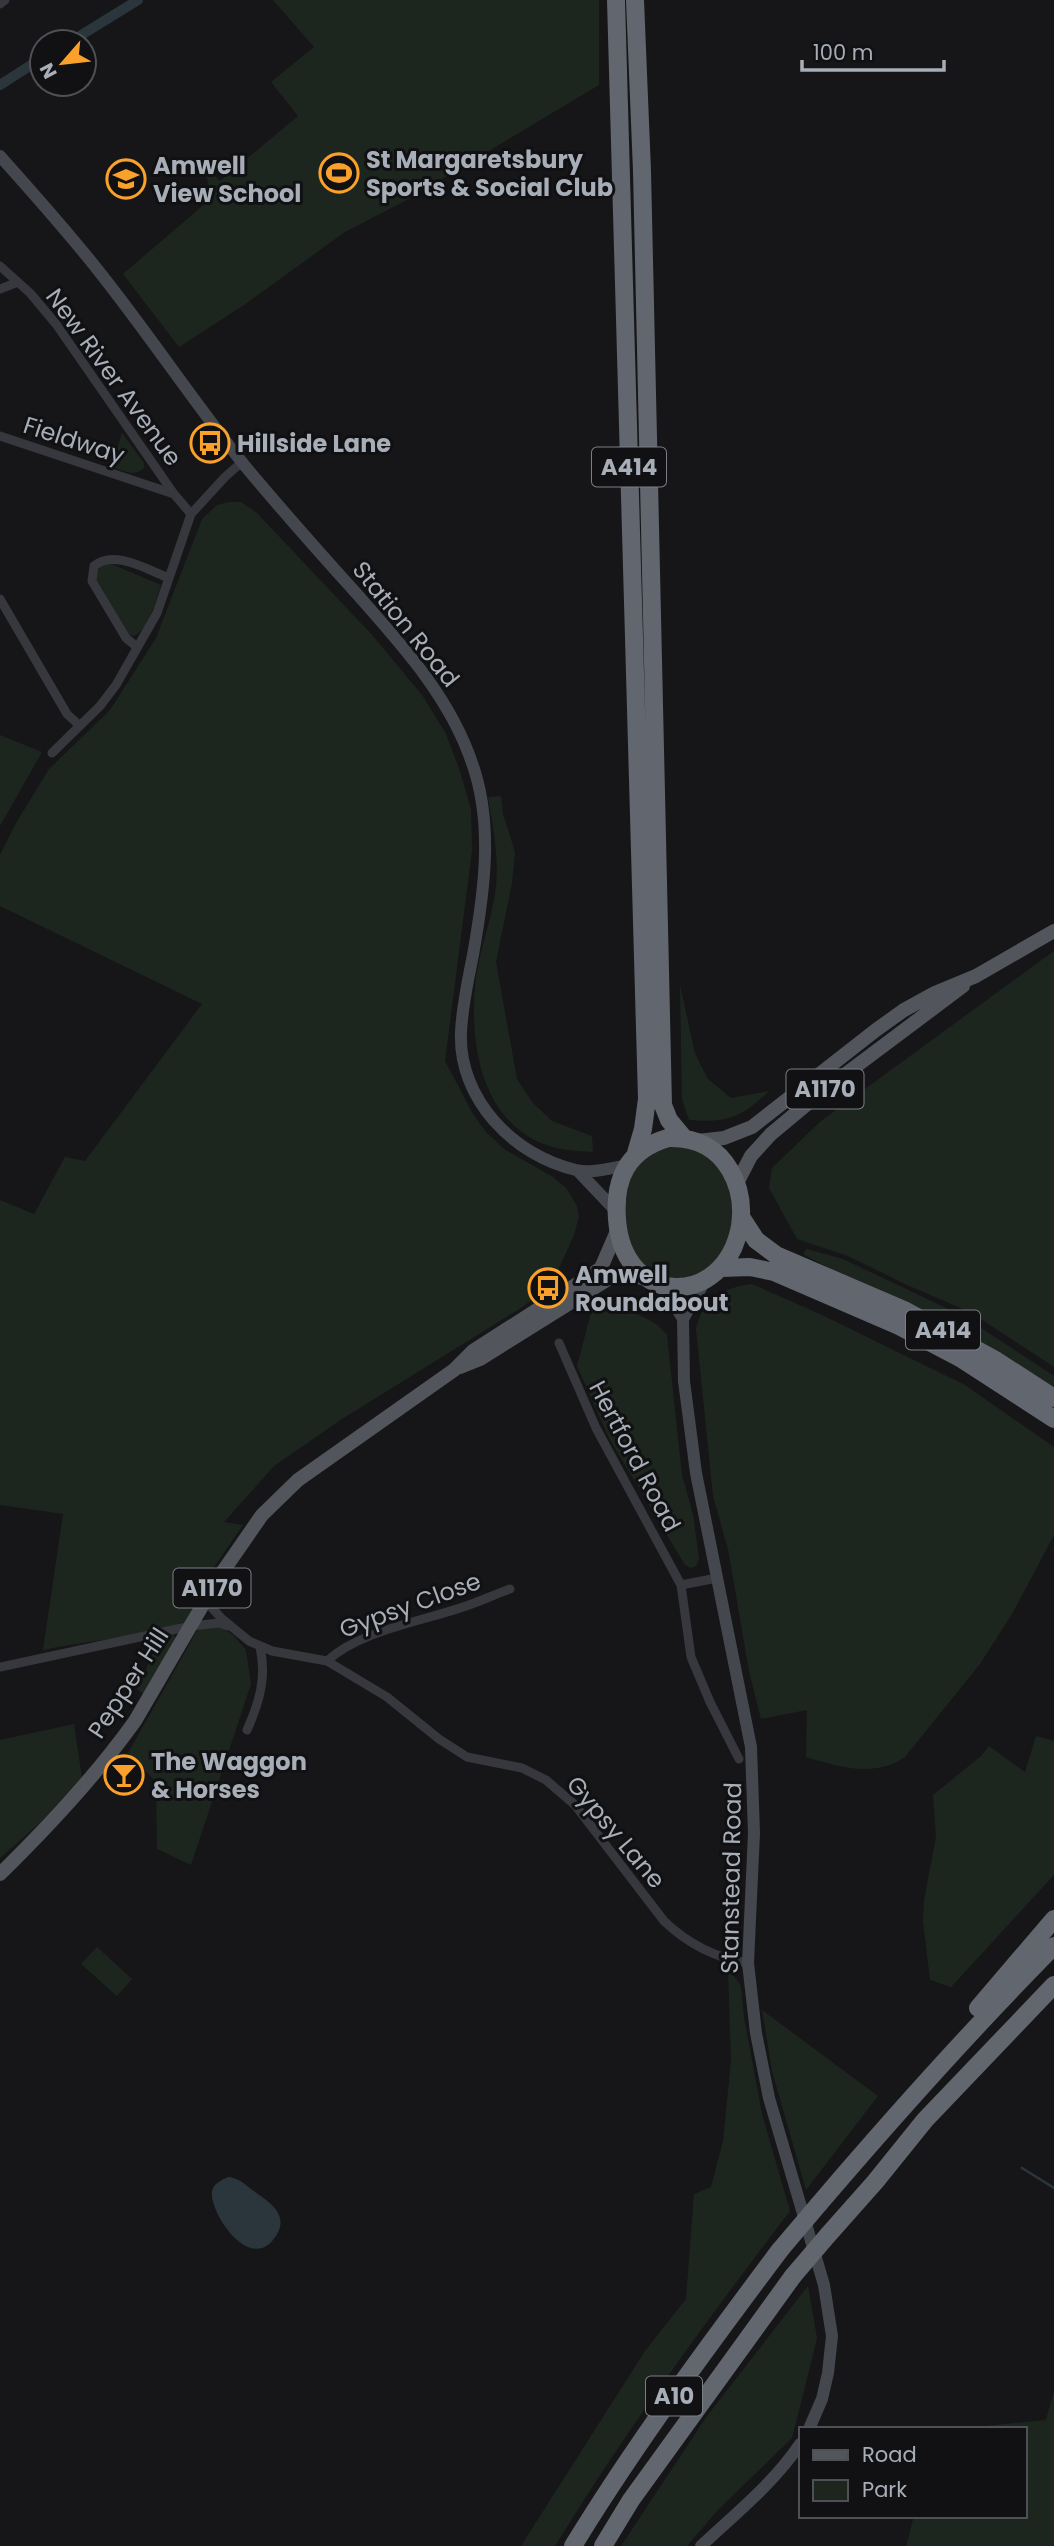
<svg xmlns="http://www.w3.org/2000/svg" width="1054" height="2546" viewBox="0 0 1054 2546" font-family="Poppins,sans-serif">
	<style>
		.green { fill: #1d261e }
		.water { fill: #2b363c }
		.lines { fill: none; stroke-linecap: round; stroke-linejoin: round }
		.stream { stroke: #2b363c; stroke-width: 2.5 }
		.canal { stroke: #2b363c; stroke-width: 10 }
		.street { stroke: #36383d; stroke-width: 9 }
		.secondary { stroke: #44474d; stroke-width: 12 }
		.primary { stroke: #52555c; stroke-width: 14 }
		.highway { stroke: #62666e; stroke-width: 18 }
		.highway-bridge { stroke: #62666e; stroke-width: 18 }
		.labels { text-anchor: middle; dominant-baseline: central; stroke-width: 6; stroke-linejoin: round; paint-order: stroke }
		.shield { fill: #111113; stroke: #7a7f86; stroke-width: 2 }
		.shield-label { font-size: 23px; font-weight: bold; fill: #a7aeb8 }
		.poi-label { font-size: 24px; font-weight: bold; fill: #a7aeb8; stroke: #111113; text-anchor: start }
		.street-label { font-size: 24px; fill: #a7aeb8; stroke: #111113 }
	</style>
	<rect width="100%" height="100%" fill="#161618"/>
	<path class="green" d="M273,0h326v85l-192,115 -62,32 -101,73 -65,42 -56,-73 84,-72 3,-12 -4,-14 5,-5 9,10 78,-65 -27,-34 43,-35z
		M122,433l22,30v5c-10,10 -21,2 -32,-1z
		M229,502h12l16,11 116,123 49,59 23,37 14,36 12,41 1,42 -27,210 28,53 13,18 18,17 49,28 13,11 11,18 2,11 -5,18 -14,31 -19,27 -20,15 -179,111 -68,47 -50,56 19,3 -35,51 -23,46c-46,16 -95,18 -142,28l20,-136 -63,-9v-305l34,14 31,-57 20,4 117,-157 -202,-98v-51l16,-32 33,-54 61,-59 46,-72 46,-119 15,-14z
		M109,563l52,22c-5,15 -12,44 -27,51l-5,-1 -33,-57 3,-11z
		M0,735l42,17 -42,74z
		M501,796l2,18 12,38 -3,31 -16,79 21,117 15,23 20,19 40,15 1,16c-17,-1 -36,-2 -52,-9 -60,-26 -71,-99 -66,-157 3,-33 17,-66 21,-99 3,-30 -3,-61 -8,-90z
		M1054,951v416l-84,-55 -63,-27 -59,-29 -51,-17 -28,-51 3,-20 49,-47z
		M680,985l15,68 12,25 24,20 38,-7c-27,26 -42,32 -80,29l-7,-21z
		M666,1145l35,4 30,32 5,29 -10,43 -27,23 -27,3 -23,-8 -22,-26 -5,-50 14,-32z
		M807,1249l36,10 120,57 91,60v15l-251,-137z
		M752,1284l70,31 143,70 89,62v88l-42,79 -32,50 -75,93c-30,21 -66,10 -99,0l1,-47 -46,9 -12,-48 -21,-122 -15,-53 -17,-167c7,-30 26,-41 56,-45z
		M593,1305c26,3 57,8 74,30l15,140 11,39 6,45 -3,7 -5,2 -6,-3 -76,-127 -32,-72z
		M221,1627l13,9 12,14 5,34 -60,181 -34,-16 -1,-67 -28,-29 70,-124z
		M175,1635v5l-31,54 -7,-5 23,-51z
		M74,1724l8,54 -41,44 -41,36v-118z
		M1036,1736l18,5v134l-103,112 -21,-7 -7,-59 1,-21 12,-63 -3,-42 48,-39 8,-10 36,26z
		M97,1947l35,32 -15,17 -36,-32z
		M728,1968l13,18 3,31 18,97 28,97c-83,109 -164,219 -235,335h-34l124,-195 41,-52 8,-105 17,-7 12,-46 8,-80z
		M762,2010l116,86 -72,94 -34,-119z
		M808,2286l9,52 -25,100 -74,72 -31,36h-66l86,-130z
		M1054,2391v155h-148l8,-30h110v-87h-71l93,-9z"/>
	<path class="water" d="M228,2177c11,1 15,6 23,12 18,13 42,26 22,51 -25,31 -64,-28 -61,-49 2,-8 10,-11 16,-14z"/>
	<g class="lines">
		<path class="stream" d="M1022,2168l32,20"/>
		<path class="canal" d="M70,42l68,-42
			M0,85l42,-27"/>
		<path class="street" d="M0,4l5,-4
			M0,266l30,27 26,31 118,170 17,20
			M0,289l18,-7
			M0,436l174,58
			M0,599l67,115 13,12
			M137,647l-11,-9 -34,-57 2,-15c20,-17 54,4 75,12
			M52,753l48,-47 16,-21 41,-72 34,-99 34,-37 17,-15
			M559,1343l37,85 85,157 10,72 19,45 29,57
			M681,1585l36,-7
			M205,1600l16,18 28,23 23,10 55,10 60,36 52,42 28,18 55,11 24,12 29,25 89,116c24,23 51,37 84,42
			M327,1661c33,-31 98,-40 142,-56 14,-5 27,-11 41,-16
			M0,1667l191,-41 28,-3 9,3
			M247,1730c12,-27 20,-52 13,-83"/>
		<path class="secondary" d="M0,156c34,38 69,77 101,118 50,63 94,130 144,192 36,43 73,85 111,127 45,51 94,104 116,170 22,61 12,130 1,192 -5,25 -11,52 -12,77 -3,67 53,124 115,138 18,4 34,-3 51,-4
			M578,1171l38,40
			M705,1281l-22,38 1,62 12,92 55,274 3,86 -6,130 8,70 13,65 55,187 8,51 -4,37 -6,26 -13,30
			M658,1285l13,14 12,20
			M701,2546c34,-32 73,-63 99,-102"/>
		<path class="primary" d="M698,1141l26,-3 28,-11 124,-97 28,-20 31,-17 41,-17 78,-45
			M737,1183l14,-27 20,-22 48,-40 144,-108
			M460,1367l20,-8 128,-80 14,-4 21,3
			M0,1874c49,-48 95,-97 135,-153l84,-144 43,-62 36,-35 156,-110 19,-19 115,-74 13,-9 16,-37"/>
		<path class="highway" d="M616,0l31,1099 -4,30 -7,24
			M635,0l7,171 21,934 6,15 15,18
			M668,1138c26,-1 48,8 62,32 10,17 13,36 10,56 -15,83 -117,82 -123,-7 -3,-40 10,-69 51,-81z
			M741,1217l15,23 20,15 128,55 93,51 57,37
			M721,1268l29,-1 24,5 125,54 61,32 94,61
			M978,2008l76,-89
			M819,2204c76,-89 153,-175 235,-258
			M828,2235l47,-53 50,-62 129,-135
			M573,2546c63,-103 135,-200 207,-296
			M603,2546l28,-46 162,-224"/>
		<path class="highway-bridge" d="M780,2250l39,-46
			M793,2276l35,-41"/>
	</g>
	<defs>
		<g id="stadium-ring" transform="scale(2.0125)"><circle r="9.5" fill="#111113" stroke="#faa12b" stroke-width="1.5"/><path d="M0-5a6.5 5 0 1 0 0 10a6.5 5 0 1 0 0-10ZM-3.5-1.8h7v3.6h-7Z" fill="#faa12b"/></g>
		<g id="school-ring" transform="scale(2.0125)"><circle r="9.5" fill="#111113" stroke="#faa12b" stroke-width="1.5"/><path d="M0-5L7-2L0 1L-7-2ZM-4 1L0 2.5L4 1V4Q0 6-4 4Z" fill="#faa12b"/></g>
		<g id="bus-ring" transform="scale(2.0125)"><circle r="9.5" fill="#111113" stroke="#faa12b" stroke-width="1.5"/><path d="M-5-6H5V4H4V6H2V4H-2V6H-4V4H-5ZM-3.5-4V0h7V-4ZM-3.5 1.2v1.5H-2V1.2ZM2 1.2v1.5H3.5V1.2Z" fill="#faa12b"/></g>
		<g id="bar-ring" transform="scale(2.0125)"><circle r="9.5" fill="#111113" stroke="#faa12b" stroke-width="1.5"/><path d="M-6-5H6L.8 .8V4.5H3.5V6h-7V4.5H-.8V.8Z" fill="#faa12b"/></g>
	</defs>
	<g fill-rule="evenodd">
		<use href="#stadium-ring" x="339" y="173"/>
		<use href="#school-ring" x="126" y="179"/>
		<use href="#bus-ring" x="210" y="443"/>
		<use href="#bus-ring" x="548" y="1288"/>
		<use href="#bar-ring" x="124" y="1775"/>
	</g>
	<g class="labels">
		<g class="shield">
			<rect x="592" y="447.5" width="74" height="39" rx="5"/>
			<rect x="786.5" y="1069.5" width="77" height="39" rx="5"/>
			<rect x="906" y="1310.5" width="74" height="39" rx="5"/>
			<rect x="173.5" y="1568.5" width="77" height="39" rx="5"/>
			<rect x="646" y="2376.5" width="56" height="39" rx="5"/>
		</g>
		<g class="shield-label">
			<text x="629" y="467">A414</text>
			<text x="825" y="1089">A1170</text>
			<text x="943" y="1330">A414</text>
			<text x="212" y="1588">A1170</text>
			<text x="674" y="2396">A10</text>
		</g>
		<g class="poi-label">
			<text x="366" y="159">St Margaretsbury<tspan x="366" dy="28">Sports &amp; Social Club</tspan></text>
			<text x="153" y="165">Amwell<tspan x="153" dy="28">View School</tspan></text>
			<text x="237" y="443">Hillside Lane</text>
			<text x="575" y="1274">Amwell<tspan x="575" dy="28">Roundabout</tspan></text>
			<text x="151" y="1761">The Waggon<tspan x="151" dy="28">&amp; Horses</tspan></text>
		</g>
		<g class="street-label">
			<text transform="translate(114 377) rotate(54)">New River Avenue</text>
			<text transform="translate(74 440) rotate(18)">Fieldway</text>
			<text transform="translate(406 624) rotate(51)">Station Road</text>
			<text transform="translate(635 1456) rotate(62)">Hertford Road</text>
			<text transform="translate(410 1605) rotate(-20)">Gypsy Close</text>
			<text transform="translate(128 1683) rotate(-57)">Pepper Hill</text>
			<text transform="translate(616 1832) rotate(50)">Gypsy Lane</text>
			<text transform="translate(731 1878) rotate(-89)">Stanstead Road</text>
		</g>
	</g>
	<rect x="799" y="2427" width="228" height="91" fill="#111113" stroke="#4d5055" stroke-width="2"/>
	<rect x="813" y="2450" width="35" height="10" fill="#52555c" stroke="#4d5055" stroke-width="2"/>
	<text x="862" y="2462" font-size="21" fill="#a7aeb8">Road</text>
	<rect x="813" y="2480" width="35" height="21" fill="#1d261e" stroke="#4d5055" stroke-width="2"/>
	<text x="862" y="2497" font-size="21" fill="#a7aeb8">Park</text>
	<g transform="translate(63 63) rotate(242)"><circle r="33" fill="#111113" stroke="#4d5055" stroke-width="2"/>
	<path d="M0-5L12 26L0 18L-12 26Z" fill="#faa12b"/>
	<text y="-10" font-size="19" font-weight="bold" text-anchor="middle" fill="#a7aeb8">N</text>
	</g>
	<path d="M802 60v10h142v-10" fill="none" stroke="#a7aeb8" stroke-width="3.5"/>
	<text x="813" y="60" font-size="21" fill="#a7aeb8" stroke="#111113" stroke-width="5" paint-order="stroke">100 m</text>
</svg>
